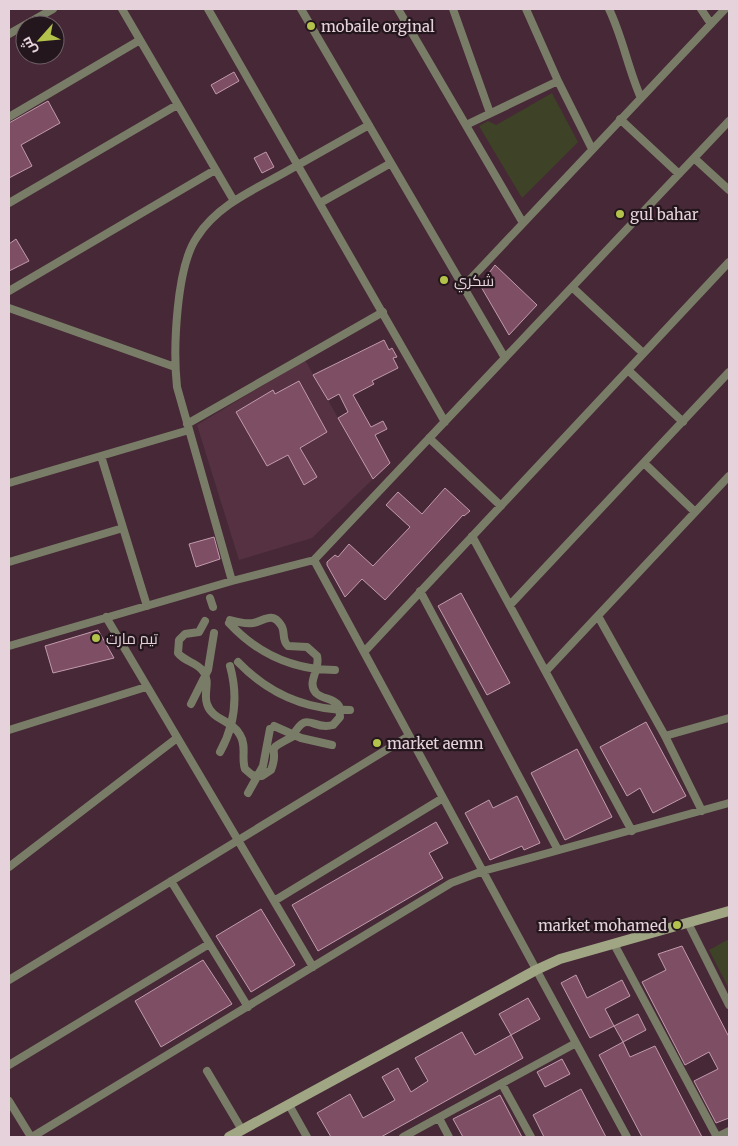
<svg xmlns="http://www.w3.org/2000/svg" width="738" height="1146" viewBox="0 0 738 1146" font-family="Merriweather,Cairo,serif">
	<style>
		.built { fill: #553142 }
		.green { fill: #3e4226 }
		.building { fill: #7e4e65; stroke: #c19bac }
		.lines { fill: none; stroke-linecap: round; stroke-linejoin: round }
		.street { stroke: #797d67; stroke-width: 8 }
		.secondary { stroke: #a0a684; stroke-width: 10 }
		.poi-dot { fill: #b3c24b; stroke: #23161c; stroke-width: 2 }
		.labels { text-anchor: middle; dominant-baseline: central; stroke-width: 4.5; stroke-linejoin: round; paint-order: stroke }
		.poi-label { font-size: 15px; fill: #e6d2da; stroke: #23161c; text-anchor: start }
	</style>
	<rect width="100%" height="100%" fill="#462836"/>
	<path class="built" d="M305,360l68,119 -61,59 -73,22 -42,-135z"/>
	<path class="green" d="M552,93l26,49 -56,56 -43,-72 9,-5 8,4z
		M729,939v50l-20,-39z"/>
	<path class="building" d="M234,72l5,9 -23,13 -5,-9z
		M48,101l12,22 -39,22 11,21 -23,12v-55z
		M266,152l8,15 -12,6 -8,-15z
		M16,239l13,22 -20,10v-27z
		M495,265l42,40 -28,30 -29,-50z
		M384,340l5,10 3,-2 5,9 -4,1 5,10 -26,13 2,3 -21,11 18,32 12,-6 4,8 -12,6 15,28 -17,16 -35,-61 10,-6 -9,-18 -11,6 -15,-25z
		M299,381l28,51 -27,16 17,29 -13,8 -16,-30 -21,11 -31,-54 37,-22 2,4z
		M445,488l25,23 -6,5 -1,-1 -78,85 -23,-21 -17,18 -18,-32v-3l8,-7 3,2 11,-13 24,22 37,-39 -24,-22 12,-13 24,22z
		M214,537l6,22 -24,8 -7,-23z
		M461,593l49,90 -23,12 -49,-89z
		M98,630l16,28 -61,15 -8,-27z
		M646,722l40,74 -33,17 -13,-25 -13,8 -27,-49z
		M577,749l35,68 -47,23 -34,-67z
		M517,796l23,47 -16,7 -2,-4 -32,14 -25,-47 24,-13 4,8z
		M436,822l12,21 -19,10 14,25 -125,73 -26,-46z
		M261,909l34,56 -44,27 -35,-56z
		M682,946l47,91v81l-13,5 -22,-42 24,-12 -9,-17 -24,13 -43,-83 24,-12 -8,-16z
		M203,960l29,44 -71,43 -26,-46z
		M576,975l11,23 35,-18 8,16 -25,13 9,17 -24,12 -29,-55z
		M528,998l12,21 -29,16 -12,-21z
		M638,1014l8,16 -23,12 -9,-16z
		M462,1032l13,23 36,-20 12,23 -142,79h-50l-14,-24 33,-19 13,24 9,-5 23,-13 -13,-23 16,-9 13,24 17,-11 -13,-23z
		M623,1042l7,15 25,-11 47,91h-60l-43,-82z
		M562,1059l8,15 -25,13 -8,-15z
		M581,1089l25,48h-62l-11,-22z
		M500,1095l22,42h-59l-10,-18z"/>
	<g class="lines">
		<path class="street" d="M122,9l112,192
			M208,9l237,413
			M301,9l204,349
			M398,9l125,214
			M453,9l37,104
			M526,9l32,72 34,68
			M609,9c14,29 19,60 32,89
			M701,9l10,15
			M9,34l44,-25
			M9,117l131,-77
			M620,119l59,55
			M466,125l92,-44
			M694,158l35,32
			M9,203l168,-98
			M320,203l71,-40
			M463,287l262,-278
			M572,287l71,66
			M9,291l206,-121
			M9,308l166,59
			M628,370l55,52
			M187,424l196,-112
			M429,438l72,68
			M101,456l46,150
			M644,463l51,49
			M9,483l180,-53
			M472,536l160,295
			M314,560l313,577
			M9,562l114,-34
			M232,581l-55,-194c-4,-37 -1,-120 20,-150 21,-33 59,-48 92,-67 27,-15 53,-30 80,-45
			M420,591l138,259
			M210,598l3,9
			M510,605l219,-233
			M598,616l67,120 37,75
			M106,617l207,350
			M205,621l-6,11 -14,2 -6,6 -1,13c7,9 18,9 25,18 8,11 0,22 4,33 5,16 25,16 33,31 7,11 1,23 5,34l7,6 10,1 9,-6c10,-25 -10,-17 21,-33 16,-29 19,-6 41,-12l7,-8 -1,-11c-6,-9 -16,-6 -23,-13 -10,-11 5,-24 1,-37l-10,-9 -19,-1c-7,-6 -2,-14 -7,-21 -9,-14 -17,-4 -28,-2 -8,1 -16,-1 -23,-3
			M229,623c28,30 64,47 106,47
			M9,646l223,-65 82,-21 415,-439
			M364,652l365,-390
			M238,662c30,31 68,48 112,48
			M546,671l183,-195
			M191,704l17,-34 6,-37
			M274,726l27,12 31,7
			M9,730l137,-43
			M665,736l64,-18
			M220,752c15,-27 18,-57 10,-86
			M248,793l15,-27 7,-37
			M9,867l168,-129
			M171,881l77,126
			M274,901l169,-103
			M688,923l41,82
			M614,944l103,193
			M9,980l400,-244
			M9,1065l200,-121
			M207,1071l35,59
			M502,1084l29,53
			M9,1101l22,36
			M289,1105l18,32
			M439,1118l10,19
			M32,1137l419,-254 32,-12 246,-68
			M403,1137l173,-94
			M717,1137l12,-6"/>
		<path class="secondary" d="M229,1137l307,-167 24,-11 169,-48"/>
	</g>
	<g class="poi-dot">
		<circle cx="311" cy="26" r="5"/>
		<circle cx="620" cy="214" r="5"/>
		<circle cx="444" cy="280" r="5"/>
		<circle cx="96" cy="638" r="5"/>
		<circle cx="377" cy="743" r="5"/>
		<circle cx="677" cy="925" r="5"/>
	</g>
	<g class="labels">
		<g class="poi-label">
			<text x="321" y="26">mobaile orginal</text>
			<text x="630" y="214">gul bahar</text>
			<text x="454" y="280">شكري</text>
			<text x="106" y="638">تیم مارت</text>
			<text x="387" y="743">market aemn</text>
			<text x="667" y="925" text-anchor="end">market mohamed</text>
		</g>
	</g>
	<rect width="738" height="1146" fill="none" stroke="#e6d2da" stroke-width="20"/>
	<g transform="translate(40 40) rotate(243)"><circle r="24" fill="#23161c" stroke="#716168"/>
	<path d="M0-4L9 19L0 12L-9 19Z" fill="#b3c24b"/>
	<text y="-8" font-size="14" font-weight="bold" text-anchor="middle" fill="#e6d2da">ش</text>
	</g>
</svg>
